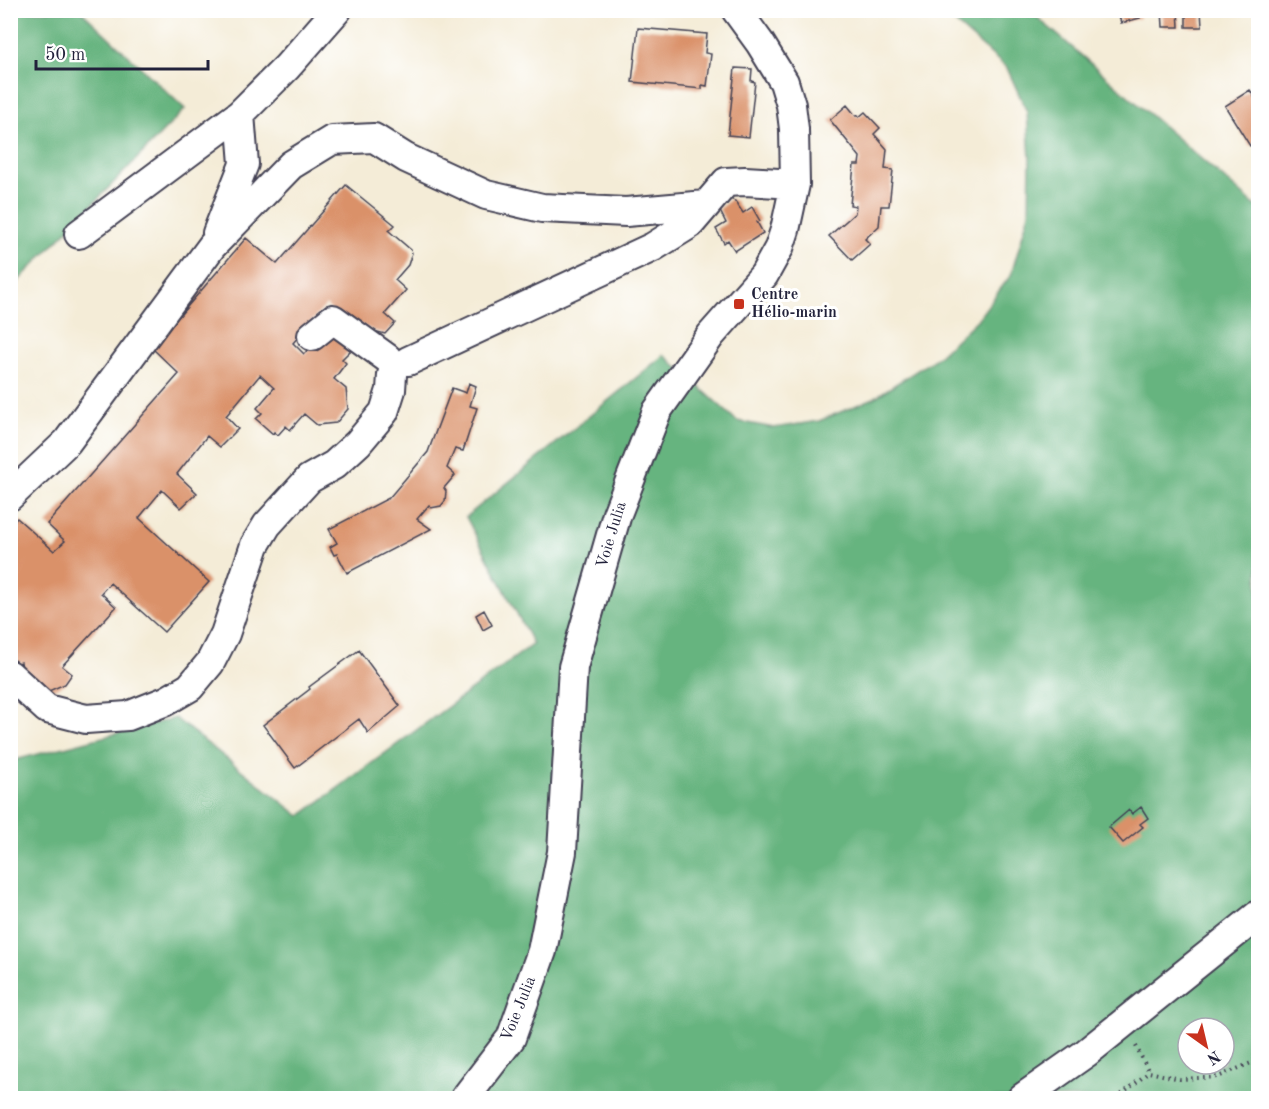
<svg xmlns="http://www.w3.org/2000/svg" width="1269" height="1109" viewBox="0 0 1269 1109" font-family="'Old Standard TT',serif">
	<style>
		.forest { fill: #66b47f; stroke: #446b5d; stroke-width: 1.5; fill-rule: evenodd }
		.building { fill: #da9169 }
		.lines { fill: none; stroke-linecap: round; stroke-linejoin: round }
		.minor-casing { stroke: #424052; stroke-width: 32 }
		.path { stroke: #424052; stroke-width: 4; stroke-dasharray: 1.5 4.5; stroke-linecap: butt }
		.minor { stroke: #fff; stroke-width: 28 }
		.poi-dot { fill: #c8321e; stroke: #fff; stroke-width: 2 }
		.labels { text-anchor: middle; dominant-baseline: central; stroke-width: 6; stroke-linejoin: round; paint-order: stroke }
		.poi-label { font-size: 16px; font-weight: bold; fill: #22223b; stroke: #fff; text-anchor: start }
		.street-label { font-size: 16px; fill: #22223b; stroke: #fff }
	</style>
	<rect width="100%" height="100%" fill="#fff"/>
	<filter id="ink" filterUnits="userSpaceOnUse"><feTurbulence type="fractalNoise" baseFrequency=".0167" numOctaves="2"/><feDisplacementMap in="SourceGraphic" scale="12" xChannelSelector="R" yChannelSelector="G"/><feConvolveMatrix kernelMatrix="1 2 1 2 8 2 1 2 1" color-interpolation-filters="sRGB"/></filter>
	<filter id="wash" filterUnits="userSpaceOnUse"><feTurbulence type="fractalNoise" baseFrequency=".008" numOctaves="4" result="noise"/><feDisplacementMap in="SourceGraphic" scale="24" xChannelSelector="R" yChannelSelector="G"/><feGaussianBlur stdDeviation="1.35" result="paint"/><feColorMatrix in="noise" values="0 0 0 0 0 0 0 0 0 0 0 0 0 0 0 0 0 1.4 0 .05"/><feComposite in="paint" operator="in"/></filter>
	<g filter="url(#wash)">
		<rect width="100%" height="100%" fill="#f4ecd7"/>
		<path class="forest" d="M11,11h70l104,98 -165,170 -9,17z
			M934,11h96l228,197v890h-1247v-337l164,-43 125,98 233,-172 -67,-127 198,-162 73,66 37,7 45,-7 55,-23 61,-39 42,-39 34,-45 18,-62 1,-54 -3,-47 -20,-44 -54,-47zM1188,1028h36v36h-36z"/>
		<g id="blocks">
			<path class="building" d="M1107,10h42v2l-11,2 2,4 -19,5 -3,-11 -3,3z
				M1162,10h16l1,17h-16z
				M1186,10h15l1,17h-16z
				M638,28l69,6 -2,19 6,1 -4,32 -5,-1v4l-70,-7z
				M735,68l17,1 -1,12 4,1 -6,55 -21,-2z
				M1250,90l8,13v46l-3,-6 -5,3 -25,-40z
				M847,105l9,11 2,-1 1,2 6,-5 15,16 -6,6 13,15 -2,20 8,1 -4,36h-8l-2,20 -14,13 5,5 -18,16 -23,-24 26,-23 1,-7 -6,-1 4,-40h5l1,-8 -30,-37z
				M346,185l49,40 -6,6 22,19 1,3 -4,12 -13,15 11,10 -21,24 10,9 -10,11 -11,-3 -41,-19 -7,-7 -33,38 11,11 15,-16 12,-4 20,16 -9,9 4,4 -12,16 12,10 2,20 -12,14 -19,2 -13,-11 -14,16 -4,-4 -8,9 -4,-3 -1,2 -17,-15 6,-6 -5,-5 17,-20 -14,-13 -34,41 12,13 -18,18 -13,-11 -30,38 20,19 -16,15 -19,-18 -23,28 70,64 -45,50 -54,-49 -9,10 15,14 -54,59 10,8 -7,10 -23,10 -3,-12 -7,2 -3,-11 -6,2 -2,-13 -8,3 -3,-10v-130l7,-7 37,33 11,-10 -18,-17 132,-150 -27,-26 94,-110 31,26z
				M730,199l5,2 8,12 9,-6 8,14 -3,1 6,11 -28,18 -7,-11 -4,3 -8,-14 10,-6 -7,-14z
				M469,383l7,3 -6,20 7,2 -14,43 -8,-2 -8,19 8,7 -11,13 2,3 -1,10 -4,5 -10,2 -2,-3 -12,14 14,10 -84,44 -10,-19 -3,1 -4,-8 7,-4 -8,-14 60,-31 39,-46 24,-64 14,5z
				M484,610l8,15 -9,5 -7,-15z
				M359,650l41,56 -32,27 -9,-14 -64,49 -32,-43 47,-36 -1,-2z
				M1141,807l7,11 -8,6 3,3 -20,16 -14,-16 20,-17 3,4z"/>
		</g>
	</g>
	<g filter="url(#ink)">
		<use href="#blocks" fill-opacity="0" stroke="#424052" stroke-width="1.5"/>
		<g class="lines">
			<g class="minor-casing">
				<path id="minor" d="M217,233l27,-69 -4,-50
					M79,234l161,-120 47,-47 50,-57
					M312,336l21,-17 54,39
					M408,361l245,-114 37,-23 36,-42 19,-1 50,3
					M10,496l57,-54 145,-196 79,-81 41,-25 42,-2 32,20 80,37 56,13 84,4 80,-7
					M10,675l37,34 39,10 42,-3 38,-15 24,-14 20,-24 15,-29 30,-89 12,-20 42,-46 25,-14 24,-22 26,-31 7,-22 1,-15
					M465,1098l46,-60 31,-87 20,-99 11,-185 44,-153 40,-103 54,-76 53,-60 15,-27 6,-18 10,-46 -1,-55 -3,-24 -7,-23 -24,-39 -24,-33
					M1022,1098l64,-45 172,-138"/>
			</g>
			<path class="path" d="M1136,1046l13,26 31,7 38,-2 40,-17
				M10,1095l15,3
				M1117,1098l32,-26"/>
			<use href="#minor" class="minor"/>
		</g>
	</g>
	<rect class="poi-dot" x="733" y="298" width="12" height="12" rx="3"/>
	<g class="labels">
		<g class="poi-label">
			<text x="751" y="295">Centre<tspan x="751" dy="18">Hélio-marin</tspan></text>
		</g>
		<g class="street-label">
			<text transform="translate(612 535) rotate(-73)">Voie Julia</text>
			<text transform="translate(519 1009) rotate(-68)">Voie Julia</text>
		</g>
	</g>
	<rect width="1269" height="1109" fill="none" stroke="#fff" stroke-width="36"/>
	<g transform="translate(1206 1046) rotate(146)"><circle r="28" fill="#ffffff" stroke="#a7a7b1" stroke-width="1.5"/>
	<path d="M0-4.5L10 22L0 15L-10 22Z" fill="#c8321e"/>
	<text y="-9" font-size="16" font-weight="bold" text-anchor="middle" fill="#22223b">N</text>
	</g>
	<path d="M36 60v9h172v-9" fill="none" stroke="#22223b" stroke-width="3"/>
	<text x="45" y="60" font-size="18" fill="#22223b" stroke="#ffffff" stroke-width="4.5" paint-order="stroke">50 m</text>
</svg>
